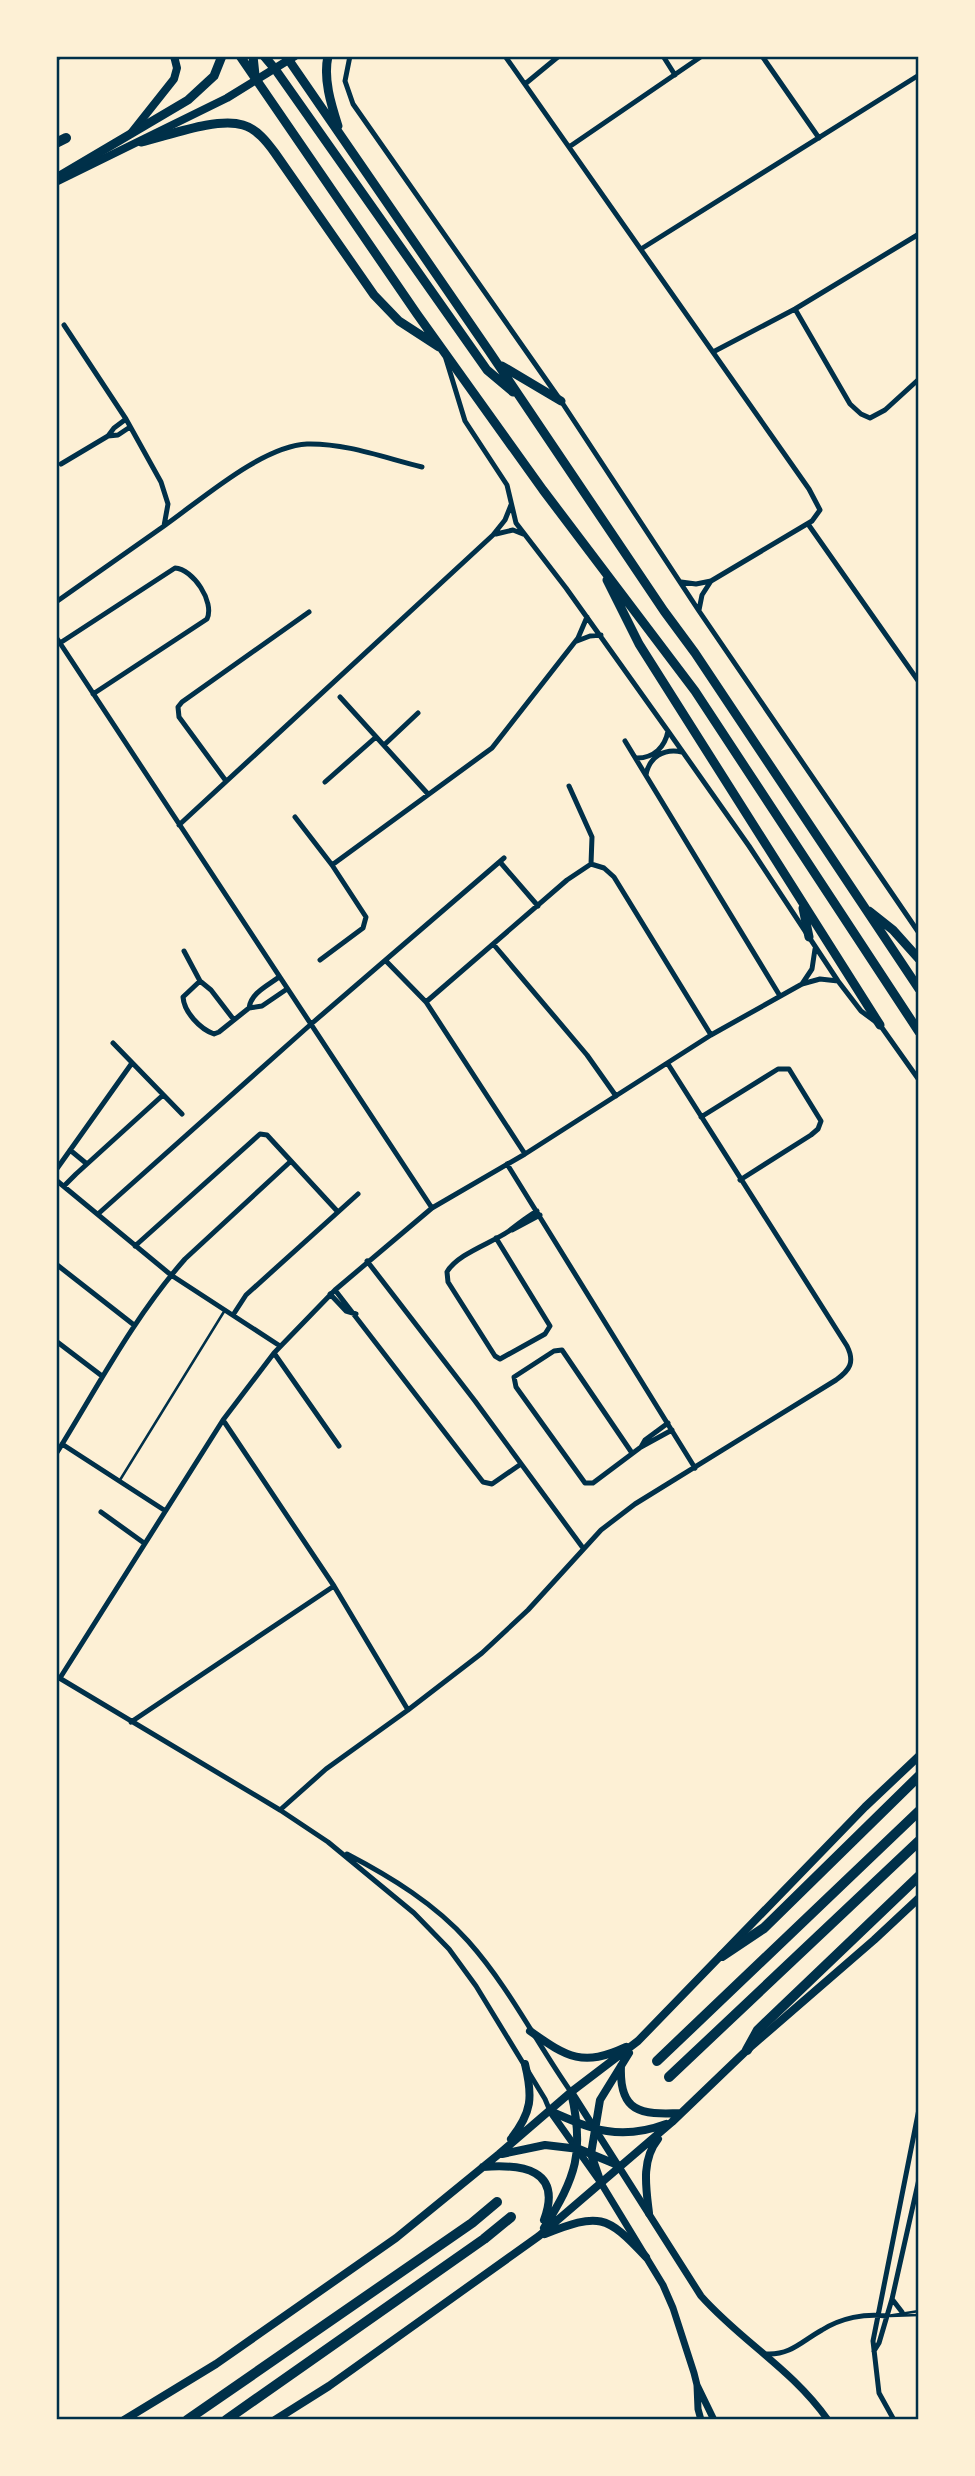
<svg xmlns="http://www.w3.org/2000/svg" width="975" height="2476" viewBox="0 0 975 2476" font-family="'Sofia Sans Condensed',sans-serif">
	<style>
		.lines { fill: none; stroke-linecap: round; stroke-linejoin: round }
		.service { stroke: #003049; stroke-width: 2.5 }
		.minor { stroke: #003049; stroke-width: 5 }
		.tertiary { stroke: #003049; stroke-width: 7 }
		.secondary { stroke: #003049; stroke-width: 8 }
		.primary { stroke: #003049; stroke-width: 9 }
		.trunk { stroke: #003049; stroke-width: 10 }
		.neatline { fill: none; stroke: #003049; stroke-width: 2.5 }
	</style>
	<rect width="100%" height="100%" fill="#fdf0d5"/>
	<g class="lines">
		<path class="service" d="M120,1480l105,-170
			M887,2316l32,-5
			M890,2316l29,-1"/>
		<path class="minor" d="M350,56l-5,25 8,23 208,297 138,210 220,322
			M505,56l304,433 11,21 -8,11 -101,60 -15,3 -15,-2
			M663,56l12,19
			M762,56l57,82
			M525,84l34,-28
			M569,147l133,-91
			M641,249l278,-174
			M795,309l55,95 11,10 9,4 15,-8 34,-31
			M713,352l82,-43 124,-75
			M446,359l19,62 42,64 9,38 50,65 102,143 81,115 89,135 23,30 19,14 39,55
			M108,436l10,-1 12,-8
			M61,464l47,-28 6,-8 12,-9
			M808,524l111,158
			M164,526c37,-26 98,-80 143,-82 39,-1 78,14 115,23
			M496,534l17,-4 10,4
			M56,602l108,-76 4,-22 -7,-22 -35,-63 -62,-94
			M699,610l3,-15 9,-14
			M56,637l376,571
			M577,641l13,-5 11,-1
			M60,643l115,-75c18,1 40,34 32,51l-114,75
			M340,697l88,97
			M625,741l155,255
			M384,745l34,-32
			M637,758c17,0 28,-11 31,-27
			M646,775c3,-18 18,-27 36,-23
			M226,781l-47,-64 -1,-10 4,-5 127,-90
			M325,782l51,-45
			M569,786l23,51 -1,27
			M295,817l37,48 34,52 -3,11 -43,32
			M179,825l314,-290 12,-15 6,-15
			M500,862l38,44
			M332,865l160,-117 86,-110 9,-21
			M494,945l93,110 29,41
			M184,951l16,30
			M386,961l40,41 99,152
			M802,984l10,-15 3,-20
			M426,1002l141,-122 24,-16 13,4 10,9 97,158
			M249,1008c2,-15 18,-22 30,-31
			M234,1020l-23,-30 -11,-9 -17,16c1,15 17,32 31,37l5,-2 30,-24 13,-2 25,-17
			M113,1043l69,71
			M701,1117l77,-48h11l32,52 -3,8 -7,6 -71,45
			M70,1150l17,14
			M507,1164l188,304
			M56,1170l76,-107
			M56,1180l115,95 109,71
			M64,1186l12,-12 87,-79
			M98,1214l212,-189 194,-167
			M512,1230l28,-15
			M496,1238l54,88 -5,8 -45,25 -5,-3 -47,-74 -1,-10c10,-18 45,-29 62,-41 9,-7 18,-14 28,-20
			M135,1246l125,-112 7,1 71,77
			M367,1261l108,140 108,147
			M56,1264l78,61
			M335,1290l148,192 9,2 29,-20
			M330,1294l16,17 10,3
			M233,1315l13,-20 112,-101
			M56,1341l46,35
			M274,1353l65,93
			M223,1420l111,166 74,124
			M62,1444l102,66
			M641,1447l4,-7 23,-17
			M632,1453l-70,-103 -8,1 -40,26 2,10 69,96h8l48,-36 31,-17
			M56,1454c41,-66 77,-136 129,-195l106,-98
			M101,1512l43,31
			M56,1676l224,134 48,32 86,71 35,36 27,37 69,113 5,12
			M60,1678l163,-258 51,-67 61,-63 97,-82 93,-54 186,-119 91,-51 18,-5 18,2
			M131,1722l203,-136
			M280,1810l46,-41 82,-59 74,-57 46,-43 73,-80 34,-26 201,-124c14,-10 19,-18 11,-34l-179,-282
			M347,1854c44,23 88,50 121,87 41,46 68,101 103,151
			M892,2299l10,13
			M874,2351l5,-8 13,-44 27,-120
			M767,2354c24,1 35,-13 55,-24 19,-12 43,-17 65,-14
			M894,2420l-15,-27 -6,-52 46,-232"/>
		<path class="tertiary" d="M572,2093l129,203c41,46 90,72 127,124
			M550,2111l51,72 62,102 10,23 21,65 3,12 1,24 3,11
			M697,2385l17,35"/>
		<path class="secondary" d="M56,57l2,-1
			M132,132l42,-53 3,-11 -3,-12
			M56,182l171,-84 68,-42
			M530,2031c38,27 53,36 96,16
			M621,2066c-2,46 19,49 60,47
			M550,2111c43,19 70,30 116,13
			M511,2139c21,-27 22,-42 14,-75
			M502,2154l43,-9 34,4 41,17
			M483,2167c39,-3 80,2 61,53
			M601,2183l-10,-29 9,-54 29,-47
			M649,2213c-3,-25 -8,-53 9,-74
			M544,2228c32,-51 41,-76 27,-136
			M545,2234c54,-21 61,-20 101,23
			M124,2420l92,-56 180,-126 103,-84 72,-62 67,-51 227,-234 54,-51
			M275,2420l54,-34 210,-150 133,-114 75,-72 127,-110 45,-42"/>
		<path class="primary" d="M240,56l177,258 126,176 152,201 224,341
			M253,56l2,19
			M264,56l11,13 212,301 26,22
			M286,56l203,295 175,260 31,42 224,336
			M328,56c-5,23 3,48 10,70
			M141,142c27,-6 75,-25 102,-17 14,4 24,17 32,28l99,142 25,26 40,26
			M56,178l132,-78 26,-24 8,-20
			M502,366l59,35
			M607,580l32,64 241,381
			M803,908l6,29
			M869,911l24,19 26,29"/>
		<path class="trunk" d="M56,143l10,-5
			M722,1956l42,-28 155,-152
			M747,2050l11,-20 161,-154
			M657,2061l262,-250
			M669,2077l250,-236
			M187,2420l285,-197 25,-21
			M226,2420l258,-181 27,-22"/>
	</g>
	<rect width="975" height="2476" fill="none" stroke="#fdf0d5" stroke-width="116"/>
	<rect x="58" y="58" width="859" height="2360" class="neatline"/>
</svg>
